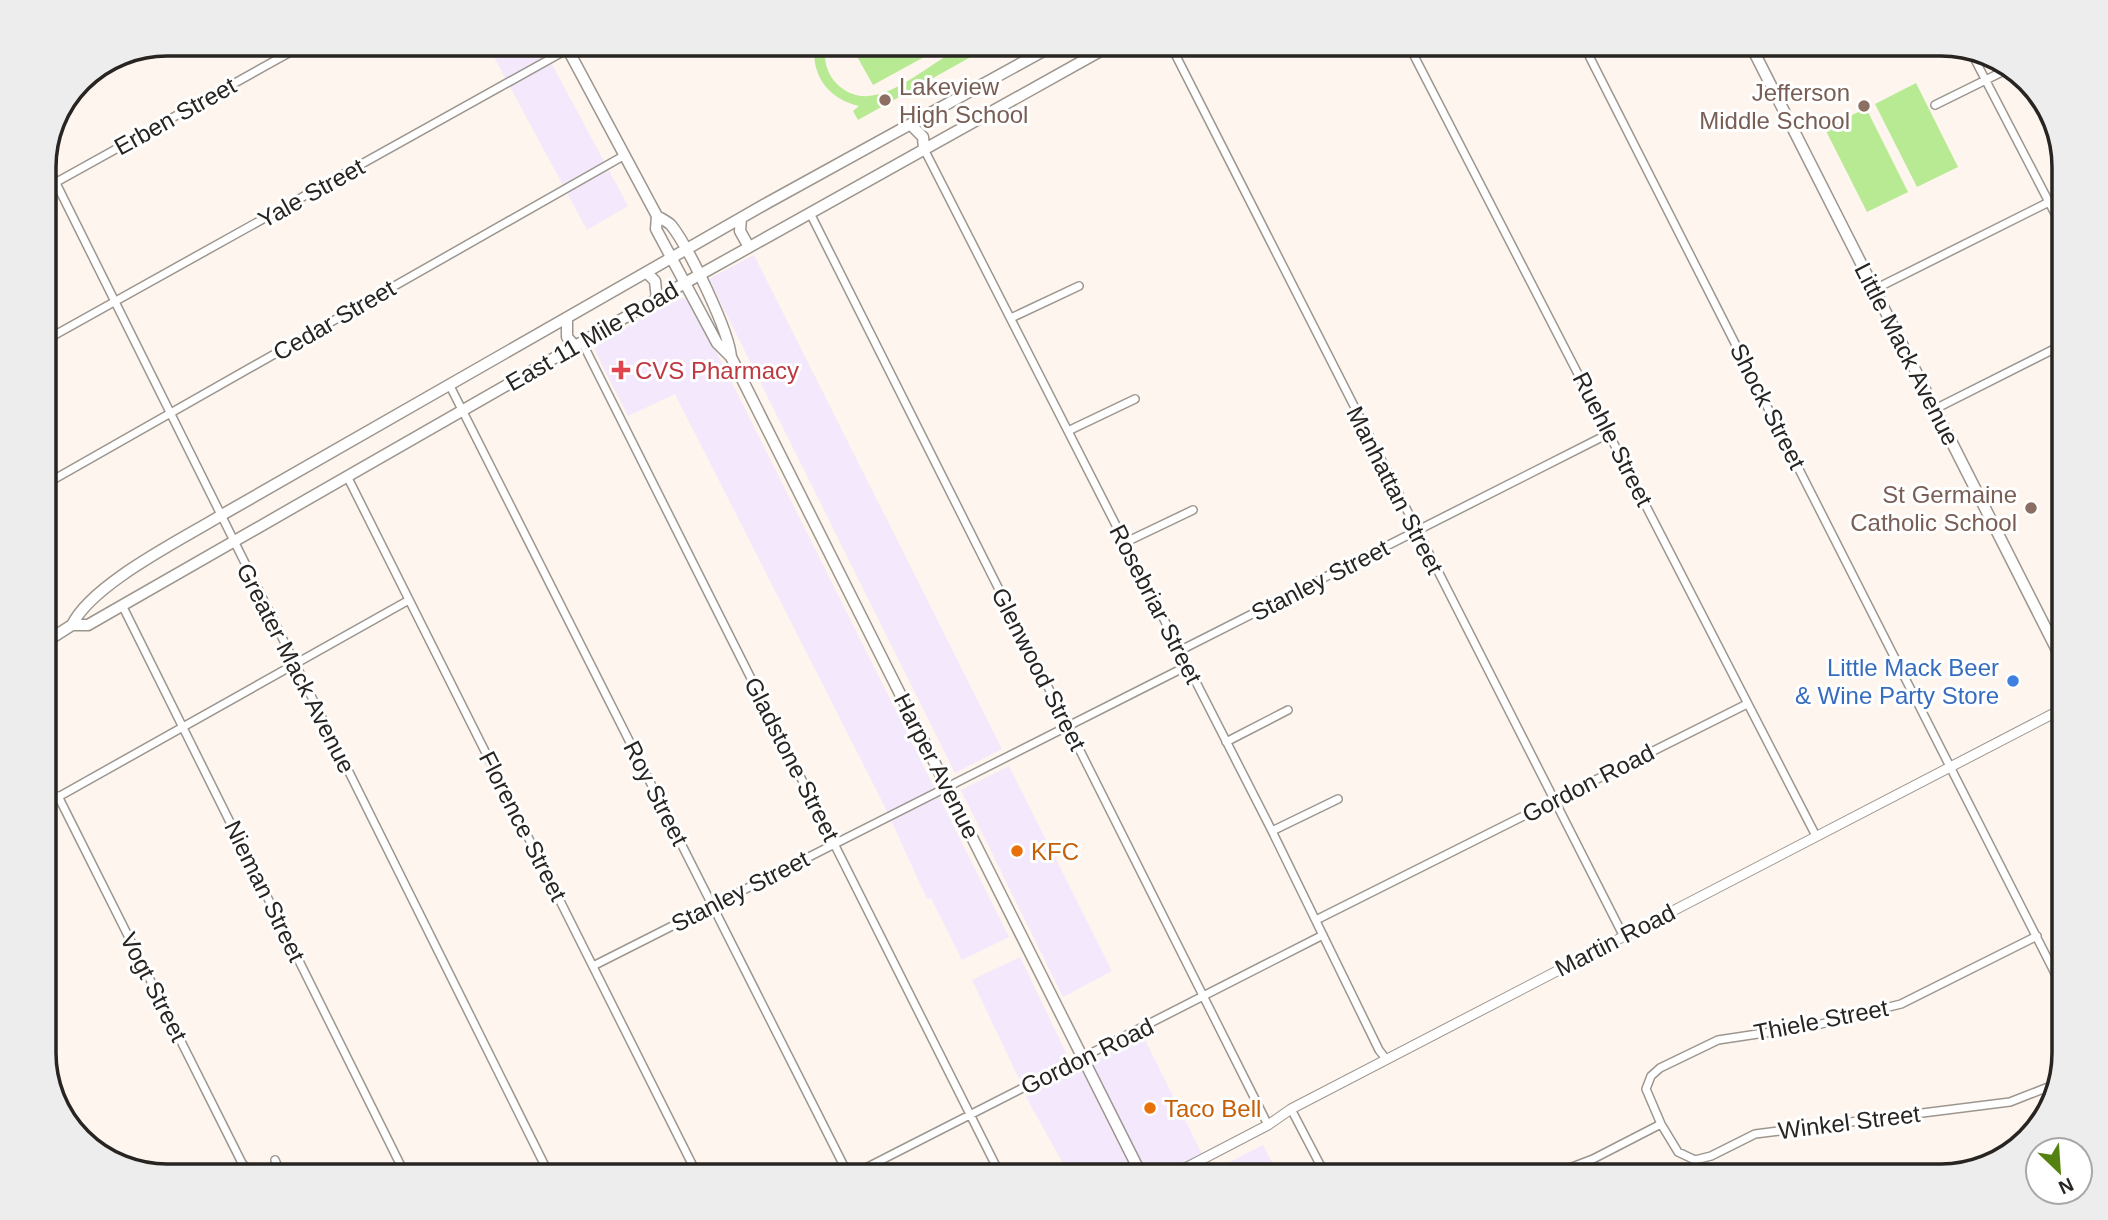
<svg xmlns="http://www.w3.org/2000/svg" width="2108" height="1220" viewBox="0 0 2108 1220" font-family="Helvetica,sans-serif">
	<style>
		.commercial { fill: #f3e8fc }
		.green { fill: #b8ea94 }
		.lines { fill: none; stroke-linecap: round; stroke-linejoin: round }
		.minor-casing { stroke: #9d968f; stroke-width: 10 }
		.tertiary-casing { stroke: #9d968f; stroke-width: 11 }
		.secondary-casing { stroke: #9d968f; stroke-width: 13 }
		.minor { stroke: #fff; stroke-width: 7 }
		.tertiary { stroke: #fff; stroke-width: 9 }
		.secondary { stroke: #fff; stroke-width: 10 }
		.education-dot { fill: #8d6e63; stroke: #fff; stroke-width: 2.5 }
		.health-dot { fill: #e0444e; stroke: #fff; stroke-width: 2.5 }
		.shop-dot { fill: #3f7fe0; stroke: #fff; stroke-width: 2.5 }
		.food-dot { fill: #e8710a; stroke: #fff; stroke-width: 2.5 }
		.labels { text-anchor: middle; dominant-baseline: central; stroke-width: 6; stroke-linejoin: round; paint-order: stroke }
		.education-label { font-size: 24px; fill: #785e54; stroke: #fff; text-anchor: end }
		.street-label { font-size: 24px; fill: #272421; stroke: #fff }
		.health-label { font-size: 24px; fill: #be3a42; stroke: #fff; text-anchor: start }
		.shop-label { font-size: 24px; fill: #366cbe; stroke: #fff; text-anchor: end }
		.food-label { font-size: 24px; fill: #c56008; stroke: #fff; text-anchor: start }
		.rim { fill: none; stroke: #272421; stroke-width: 3.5 }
	</style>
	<rect width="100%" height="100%" fill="#fdf5ee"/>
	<path class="commercial" d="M487,44h54l87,162 -41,24z
		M754,255l248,494 -47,24 -246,-494z
		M678,297l10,2 20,36 301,602 -47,23 -31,-62 -4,1 -42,-92 -210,-413 -47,22 -31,-61 -2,-6 4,-5z
		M1009,766l103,205 -49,26 -102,-207z
		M1020,957l48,100 -47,26 -49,-103z
		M1143,1036l68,136 52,-27 16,31h-209l-44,-79z"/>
	<path class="green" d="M815,44h11c-3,14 0,29 11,40 41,40 96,-31 136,-40 6,-2 15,0 21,0l-136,76 -5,-9 6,-5c-30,-7 -49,-31 -44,-62z
		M850,44h98l-75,41z
		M1916,83l42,84 -41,20 -42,-83z
		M1866,108l42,84 -41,20 -42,-83z"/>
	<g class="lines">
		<g class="minor-casing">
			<path id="minor" d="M1170,44l453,891
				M1408,44l408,792
				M1583,44l481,947
				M1971,52l93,179
				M1935,105l75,-37
				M924,149l348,682 107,219 7,9
				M44,159l506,1017
				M44,189l261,-145
				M810,213l458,912
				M1875,289l174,-87
				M1011,318l68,-32
				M44,341l533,-297
				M582,342l419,834
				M450,386l399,790
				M1935,409l129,-65
				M1068,431l67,-32
				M347,476l351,700
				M44,485l581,-330
				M1124,543l69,-33
				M122,605l284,571
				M1179,651l431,-218
				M1226,742l62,-32
				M58,796l184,367 11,13
				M44,805l365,-205
				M1272,831l66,-32
				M1316,920l431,-216
				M2037,936l-136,68 -84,21 -99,15 -58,28 -9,8 -5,13 15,35 17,28 17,8 16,-4 44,-22 255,-32 46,-18
				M593,966l594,-300
				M1291,1109l35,67
				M275,1160l7,16
				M850,1176l473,-241
				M1549,1176l44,-17 68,-35"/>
		</g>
		<g class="tertiary-casing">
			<path id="tertiary" d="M1170,1176l98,-51 23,-16 773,-401"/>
		</g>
		<g class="secondary-casing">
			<path id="secondary" d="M565,44l92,172c5,3 11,6 14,9 17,21 58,106 60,132
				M1750,44l314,620
				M912,126l11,11 1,12
				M657,216l-1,13 61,114 14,14 411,819
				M741,218l-1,13 9,16
				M647,273l8,8 2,18
				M567,318v19l8,9
				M72,625c20,-41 107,-84 148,-109l549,-314 287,-158
				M44,643l28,-18h16l597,-342 428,-239"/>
		</g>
		<use href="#minor" class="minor"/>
		<use href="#tertiary" class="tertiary"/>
		<use href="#secondary" class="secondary"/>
	</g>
	<g class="education-dot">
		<circle cx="885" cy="100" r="7"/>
		<circle cx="1864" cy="106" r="7"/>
		<circle cx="2031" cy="508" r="7"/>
	</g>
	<path class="health-dot" d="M617.5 359.5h7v7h7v7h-7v7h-7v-7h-7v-7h7z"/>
	<circle class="shop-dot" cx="2013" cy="681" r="7"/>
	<g class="food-dot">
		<circle cx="1017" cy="851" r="7"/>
		<circle cx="1150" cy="1108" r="7"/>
	</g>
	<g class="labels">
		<g class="education-label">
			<text x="899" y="86" text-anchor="start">Lakeview<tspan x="899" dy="28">High School</tspan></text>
			<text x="1850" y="92">Jefferson<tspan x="1850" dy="28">Middle School</tspan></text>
			<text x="2017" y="494">St Germaine<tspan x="2017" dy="28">Catholic School</tspan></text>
		</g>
		<g class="street-label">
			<text transform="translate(175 116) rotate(-29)">Erben Street</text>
			<text transform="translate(311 193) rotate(-29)">Yale Street</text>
			<text transform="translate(334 320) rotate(-30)">Cedar Street</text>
			<text transform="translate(592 336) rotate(-30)">East 11 Mile Road</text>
			<text transform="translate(1907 354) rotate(63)">Little Mack Avenue</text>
			<text transform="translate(1768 406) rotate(63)">Shock Street</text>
			<text transform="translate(1613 439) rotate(63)">Ruehle Street</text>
			<text transform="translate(1395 490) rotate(63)">Manhattan Street</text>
			<text transform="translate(1320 580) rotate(-27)">Stanley Street</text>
			<text transform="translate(1156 604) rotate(63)">Rosebriar Street</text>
			<text transform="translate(296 668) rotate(63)">Greater Mack Avenue</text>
			<text transform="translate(1039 669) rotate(63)">Glenwood Street</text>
			<text transform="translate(792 759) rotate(63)">Gladstone Street</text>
			<text transform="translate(937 766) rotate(63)">Harper Avenue</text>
			<text transform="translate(1588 783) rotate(-27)">Gordon Road</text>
			<text transform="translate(656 793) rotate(63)">Roy Street</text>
			<text transform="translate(523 826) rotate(63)">Florence Street</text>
			<text transform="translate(265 891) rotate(64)">Nieman Street</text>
			<text transform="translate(740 891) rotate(-27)">Stanley Street</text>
			<text transform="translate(1615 940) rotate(-27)">Martin Road</text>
			<text transform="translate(154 987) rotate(63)">Vogt Street</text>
			<text transform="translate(1821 1020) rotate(-11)">Thiele Street</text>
			<text transform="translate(1087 1056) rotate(-26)">Gordon Road</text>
			<text transform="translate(1849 1122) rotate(-7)">Winkel Street</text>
		</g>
		<g class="health-label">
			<text x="635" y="370">CVS Pharmacy</text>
		</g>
		<g class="shop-label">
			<text x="1999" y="667">Little Mack Beer<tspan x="1999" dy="28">&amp; Wine Party Store</tspan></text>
		</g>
		<g class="food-label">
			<text x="1031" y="851">KFC</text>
			<text x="1164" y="1108">Taco Bell</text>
		</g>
	</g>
	<path d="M0 0H2108V1220H0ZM167 56H1941A111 111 0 0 1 2052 167V1053A111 111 0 0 1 1941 1164H167A111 111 0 0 1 56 1053V167A111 111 0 0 1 167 56Z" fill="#eeeded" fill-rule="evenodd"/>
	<path class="rim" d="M167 56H1941A111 111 0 0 1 2052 167V1053A111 111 0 0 1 1941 1164H167A111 111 0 0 1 56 1053V167A111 111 0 0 1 167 56Z"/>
	<g transform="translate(2059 1171) rotate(155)"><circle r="33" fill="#ffffff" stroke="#a9a7a6" stroke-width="2"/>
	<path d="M0-5L12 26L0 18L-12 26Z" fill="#548211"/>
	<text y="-10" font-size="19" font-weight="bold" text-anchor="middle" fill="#272421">N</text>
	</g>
</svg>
